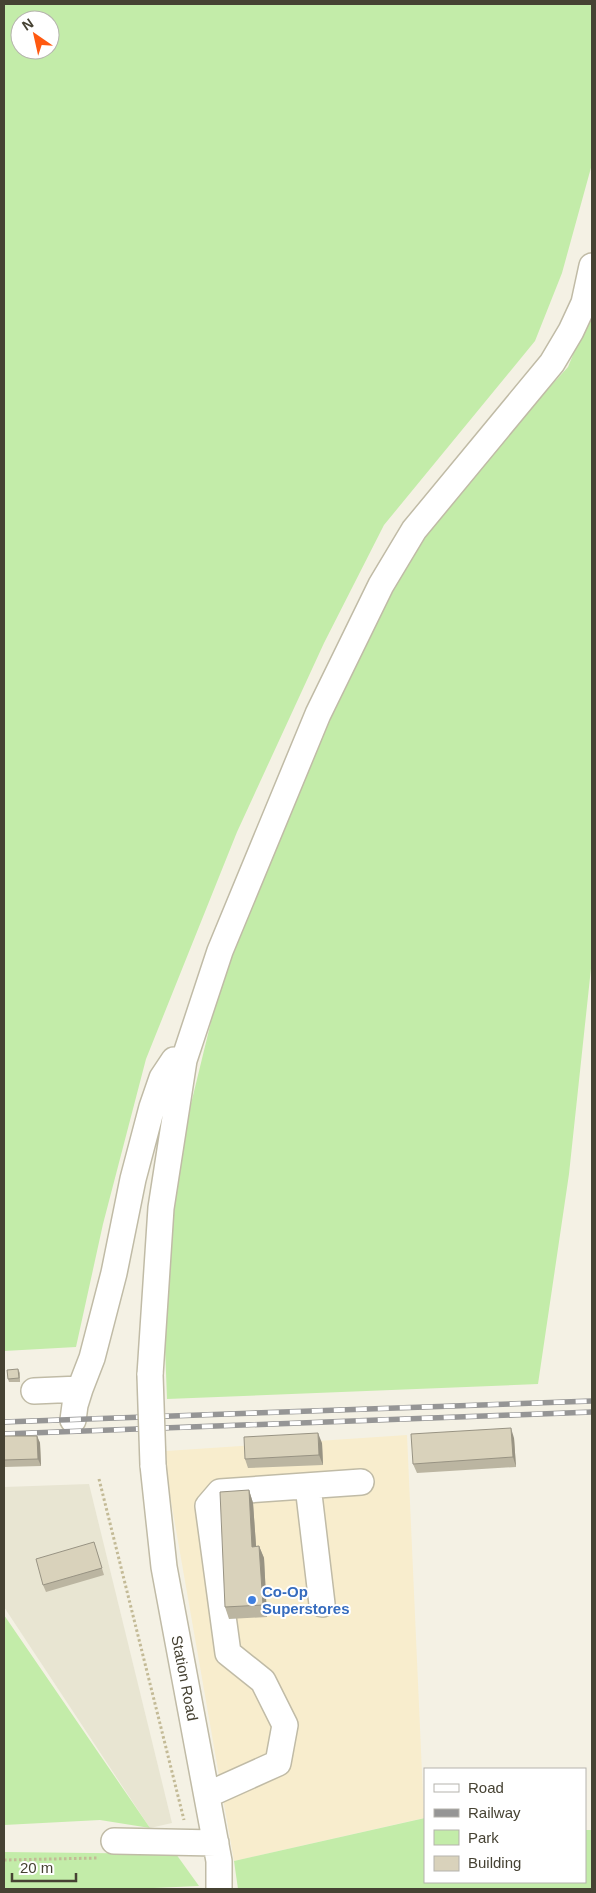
<svg xmlns="http://www.w3.org/2000/svg" width="596" height="1893" viewBox="0 0 596 1893" font-family="Helvetica,sans-serif">
	<style>
		.residential { fill: #e8e5d2 }
		.commercial { fill: #f8edcd }
		.green { fill: #c3eca9; fill-rule: evenodd }
		.lines { fill: none; stroke-linecap: round; stroke-linejoin: round }
		.minor-casing { stroke: #c0bba6; stroke-width: 28 }
		.path { stroke: #c3ba96; stroke-width: 3; stroke-dasharray: 2.5 2.5; stroke-linecap: butt }
		.minor { stroke: #fff; stroke-width: 25 }
		.rail-casing { stroke: #959595; stroke-width: 5.5 }
		.rail { stroke: #fff; stroke-width: 4; stroke-dasharray: 11; stroke-linecap: butt }
		.minor-bridge-casing { stroke: #c0bba6; stroke-width: 28; stroke-linecap: butt }
		.minor-bridge { stroke: #fff; stroke-width: 25 }
		.wall { fill: #bbb5a1 }
		.shaded-wall { fill: #989383 }
		.building { fill: #d9d2bb; stroke: #989383 }
		.shop-dot { fill: #3f7fe0; stroke: #fff; stroke-width: 2 }
		.labels { text-anchor: middle; dominant-baseline: central; stroke-width: 4; stroke-linejoin: round; paint-order: stroke }
		.shop-label { font-size: 15px; font-weight: bold; fill: #366cbe; stroke: #fff; text-anchor: start }
		.street-label { font-size: 15px; fill: #464233; stroke: #fff }
	</style>
	<rect width="100%" height="100%" fill="#f4f1e4"/>
	<path class="residential" d="M89,1484l83,339 -22,5 -146,-221v-120z"/>
	<path class="commercial" d="M407,1435l17,383 -190,43 -66,-377 -2,-33z"/>
	<path class="green" d="M4,4h588v160l-30,109 -27,68 -151,184 -60,118 -87,189 -91,227 -43,165 -27,123 -72,4zM20,20h30v30h-30z
		M592,308v651l-23,215 -31,210 -371,15 -3,-79 11,-127 15,-85 28,-115 46,-121 87,-208 66,-122 78,-95 73,-80z
		M4,1615l146,213 -50,-8 -96,5z
		M425,1818v64h160v-52h7v59h-354l-4,-28z
		M4,1852l172,2 23,32 -68,3h-127z"/>
	<g class="lines">
		<g class="minor-casing">
			<path id="minor" d="M150,1375l11,-167 23,-148 36,-109 98,-237 63,-129 33,-55 138,-167 19,-32 13,-28 8,-37
				M34,1391l46,-2 12,-31 22,-85 19,-94 19,-72 10,-29 12,-18h10
				M73,1420l2,-15 5,-16
				M153,1465l11,102 55,294v28
				M308,1486l14,118
				M207,1795l71,-32 7,-38 -22,-44 -35,-28 -20,-147 12,-14 141,-10
				M114,1841l102,2"/>
		</g>
		<path class="path" d="M99,1479l85,341
			M4,1860l94,-2"/>
		<use href="#minor" class="minor"/>
		<g class="rail-casing">
			<path id="rail" d="M4,1422l588,-21
				M4,1434l588,-22"/>
		</g>
		<use href="#rail" class="rail"/>
		<g class="minor-bridge-casing">
			<path id="minor-bridge" d="M150,1375l3,90"/>
		</g>
		<use href="#minor-bridge" class="minor-bridge"/>
	</g>
	<path class="wall" d="M18,1369l2,4v9h-11l-1,-3z
		M4,1436h33l3,7 1,23 -37,1z
		M514,1438l2,29 -99,6 -4,-9z
		M322,1443l1,22 -75,3 -3,-9z
		M249,1490l4,13 3,43h3l5,12 3,59 -38,2 -4,-12z
		M94,1542l10,33 -58,17 -3,-7z"/>
	<path class="shaded-wall" d="M511,1428l3,10 2,29 -3,-10z
		M318,1433l4,10 1,22 -4,-10z
		M37,1436l3,7 1,23 -3,-7z
		M249,1490l4,13 4,56 -5,-12z
		M259,1546l5,12 3,59 -4,-12z"/>
	<path class="building" d="M18,1369l1,9 -11,1 -1,-9z
		M511,1428l2,29 -100,7 -2,-30z
		M318,1433l1,22 -74,4 -1,-22z
		M4,1436h33l1,23 -34,1z
		M249,1490l3,57 7,-1 4,59 -38,2 -5,-115z
		M94,1542l8,26 -59,17 -7,-26z"/>
	<circle class="shop-dot" cx="252" cy="1600" r="5"/>
	<g class="labels">
		<g class="shop-label">
			<text x="262" y="1591">Co-Op<tspan x="262" dy="17">Superstores</tspan></text>
		</g>
		<g class="street-label">
			<text transform="translate(185 1678) rotate(79)">Station Road</text>
		</g>
	</g>
	<rect width="596" height="1893" fill="none" stroke="#464233" stroke-width="10"/>
	<rect x="424" y="1768" width="162" height="115" fill="#ffffff" stroke="#b5b3ad"/>
	<rect x="434" y="1784" width="25" height="8" fill="#ffffff" stroke="#b5b3ad"/>
	<text x="468" y="1793" font-size="15" fill="#464233">Road</text>
	<rect x="434" y="1809" width="25" height="8" fill="#959595" stroke="#b5b3ad"/>
	<text x="468" y="1818" font-size="15" fill="#464233">Railway</text>
	<rect x="434" y="1830" width="25" height="15" fill="#c3eca9" stroke="#b5b3ad"/>
	<text x="468" y="1843" font-size="15" fill="#464233">Park</text>
	<rect x="434" y="1856" width="25" height="15" fill="#d9d2bb" stroke="#b5b3ad"/>
	<text x="468" y="1868" font-size="15" fill="#464233">Building</text>
	<g transform="translate(35 35) rotate(326)"><circle r="24" fill="#ffffff" stroke="#b5b3ad"/>
	<path d="M0-4L9 19L0 12L-9 19Z" fill="#ff5910"/>
	<text y="-8" font-size="14" font-weight="bold" text-anchor="middle" fill="#464233">N</text>
	</g>
	<path d="M12 1873v8h64v-8" fill="none" stroke="#464233" stroke-width="2.5"/>
	<text x="20" y="1873" font-size="15" fill="#464233" stroke="#ffffff" stroke-width="4" paint-order="stroke">20 m</text>
</svg>
